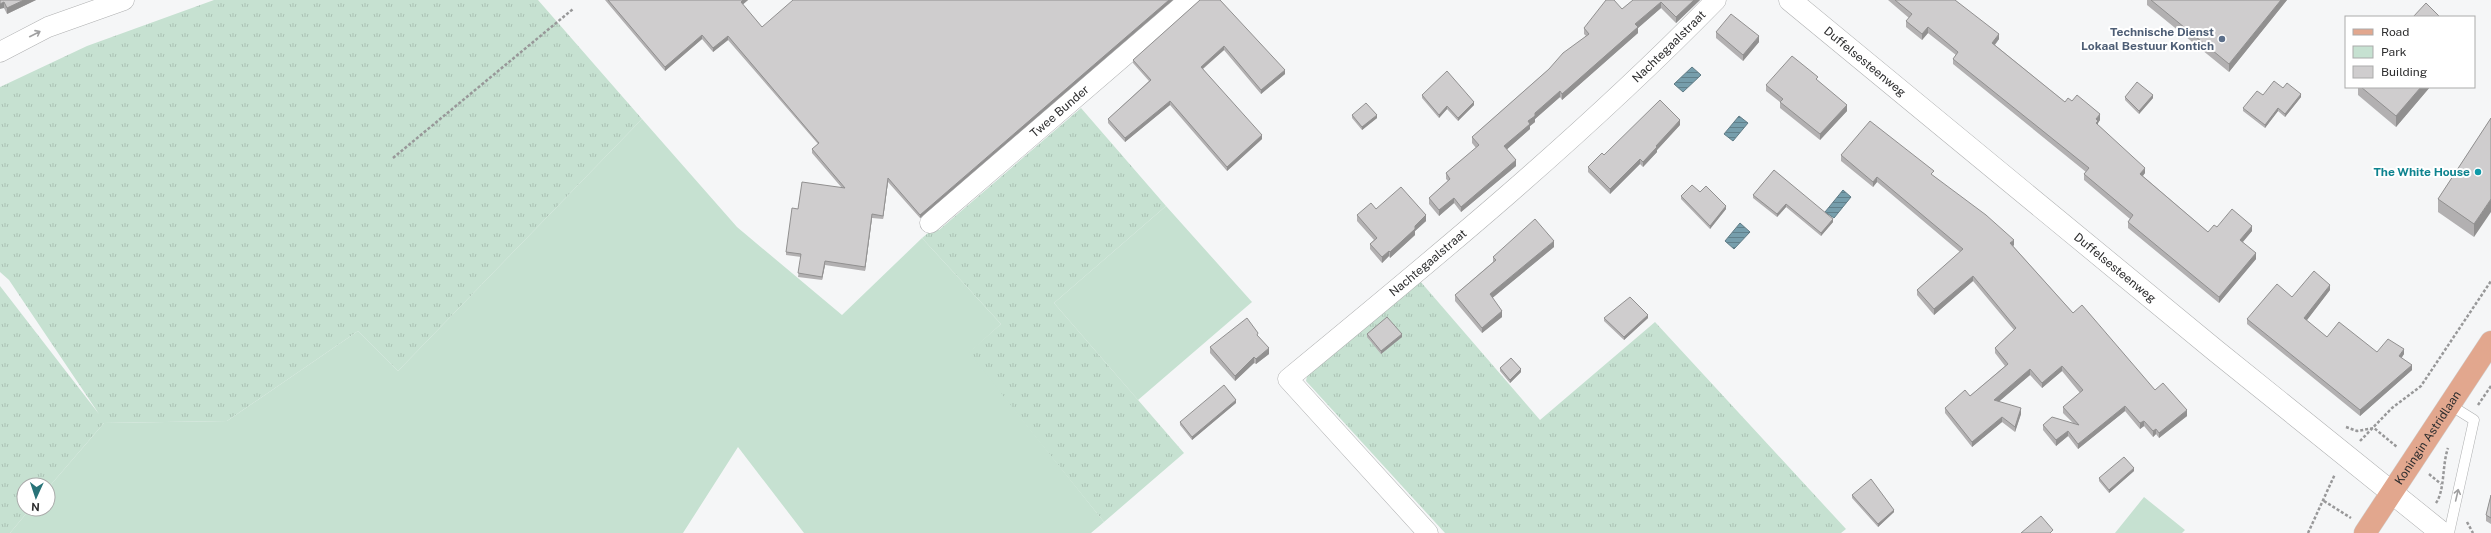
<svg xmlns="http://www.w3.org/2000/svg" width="2491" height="533" viewBox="0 0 2491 533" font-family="'Public Sans',sans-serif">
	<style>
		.grass { fill: url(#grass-tufts) }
		.green { fill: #c6e1d1 }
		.water { fill: url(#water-rules); stroke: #607c86 }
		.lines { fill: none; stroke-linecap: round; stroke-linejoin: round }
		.lane-casing { stroke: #afb0b1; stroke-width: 11 }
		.street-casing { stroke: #afb0b1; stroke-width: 21 }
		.secondary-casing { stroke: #afb0b1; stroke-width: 23 }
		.primary-casing { stroke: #d1d1d1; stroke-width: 23 }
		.path { stroke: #989899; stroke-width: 2.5; stroke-dasharray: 3 2; stroke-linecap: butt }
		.lane { stroke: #fff; stroke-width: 10 }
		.street { stroke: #fff; stroke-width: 20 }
		.secondary { stroke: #fff; stroke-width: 22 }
		.primary { stroke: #e2a78e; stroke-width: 22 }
		.wall { fill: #b2b0b1 }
		.shaded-wall { fill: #919090 }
		.building { fill: #cfcdce; stroke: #919090 }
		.oneway { stroke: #a0a0a1 }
		.service-dot { fill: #5c6f8a; stroke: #fff; stroke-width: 1.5 }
		.culture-dot { fill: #0f9aa8; stroke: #fff; stroke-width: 1.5 }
		.labels { text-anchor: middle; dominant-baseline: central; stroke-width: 4; stroke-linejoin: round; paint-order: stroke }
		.service-label { font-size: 12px; font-weight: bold; fill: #4e5e75; stroke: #fff; text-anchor: end }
		.street-label { font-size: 12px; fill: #2d2d2e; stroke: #fff }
		.culture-label { font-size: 12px; font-weight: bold; fill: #0d838f; stroke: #fff; text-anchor: end }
	</style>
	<defs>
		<pattern id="grass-tufts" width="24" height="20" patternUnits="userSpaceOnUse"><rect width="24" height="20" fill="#c6e1d1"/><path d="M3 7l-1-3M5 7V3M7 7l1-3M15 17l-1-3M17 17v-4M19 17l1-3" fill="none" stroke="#aac1b4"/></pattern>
		<pattern id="water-rules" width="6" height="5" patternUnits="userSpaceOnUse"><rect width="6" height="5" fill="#769eac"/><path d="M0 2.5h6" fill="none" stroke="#61818c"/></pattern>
	</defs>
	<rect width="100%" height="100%" fill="#f5f6f7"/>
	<path class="grass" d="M214,0h324l104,119 -244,252 -40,-40 -131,90 -123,2 -56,65v-3h-24v24h6l-20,24h-10v-247l99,128 -90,-134 -9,-8v-185l87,-41z
		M1081,108l85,98 -112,97 130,150 -80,69 -136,-169 33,-29 -79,-86 12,-10 5,2z
		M1420,281l120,139 115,-98 191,207 -5,4h-396l-139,-152 1,-5z"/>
	<path class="green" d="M642,119l95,108 105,88 80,-77 79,86 -32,29 135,169 -13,11h-287l-66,-86 -55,86h-673l20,-24h18v-21l56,-65 123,-2 131,-90 40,40z
		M1166,206l86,96 -114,98 -84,-97z
		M2144,497l41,33 -3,3h-67z"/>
	<path class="water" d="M1692,67l9,8 -18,17 -9,-8z
		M1739,116l9,7 -15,18 -9,-7z
		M1843,190l8,7 -17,21 -9,-6z
		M1740,223l10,9 -16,17 -9,-8z"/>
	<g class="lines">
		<g class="lane-casing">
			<path id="lane" d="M2449,533l25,-113 -24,-15"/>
		</g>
		<g class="street-casing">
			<g id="street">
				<path d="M0,52l48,-25 76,-27"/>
				<path id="s1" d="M930,223l259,-223"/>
				<path id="s2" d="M1428,533l-140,-154c147,-121 294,-242 428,-379"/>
			</g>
		</g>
		<g class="secondary-casing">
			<g id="secondary">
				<path id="s3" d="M1790,0l426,351 226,182"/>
			</g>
		</g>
		<g class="primary-casing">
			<g id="primary">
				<path id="s4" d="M2365,533l126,-191"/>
			</g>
		</g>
		<path class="path" d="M393,158l180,-149
			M2478,405l13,-19
			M2346,427l11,4 17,-3 23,19
			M2360,441l32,-33 29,-22 70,-105
			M2429,474l12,10
			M2324,501l27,17
			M2436,503c9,-13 6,-38 12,-55
			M2467,522l6,11
			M2308,533l27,-59"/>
		<use href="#lane" class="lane"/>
		<use href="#street" class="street"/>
		<use href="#secondary" class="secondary"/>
		<use href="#primary" class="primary"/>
	</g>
	<path class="wall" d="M0,0h36l-29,14z
		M605,0h143l-6,5 20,22 411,-27 -253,218 -32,-36 -5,37 -11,-1 -7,53 -40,-6 -3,15 -24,-3 3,-20 -15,-2v-3l12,-43 44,-21 -30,-35v-4l6,-5 -90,-104 -15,12 -11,-13 -37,32z
		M1199,0h21l65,74 -24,20 -37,-44 -21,19 59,70 -35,32 -57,-66 -45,37 -17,-19v-4l41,-38 -16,-18v-3l66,-59z
		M1633,0h67l-24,23 -15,-15 -23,20v5l-76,67 -2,-3 -25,22v3l-5,4v3l-23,20 9,17 -55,46 -7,-9 -15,13 -10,-12v-6l19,-17 -2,-2v-6l30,-25 -4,-5v-6l77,-68 37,-33 -2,-2v-6l38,-19z
		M1888,0h67l44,39 -4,6 70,57 7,-1 28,19 -2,3v2l47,48 -2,3 65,56 9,-5 35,4 -9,11 13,17 -37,44 -91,-75v-6l2,-3 -46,-39v-6l2,-2 -133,-108v-5l3,-4 -28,-22 -6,7 -16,-13v-6l3,-3z
		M2147,0h140l-58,72 -82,-67z
		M1716,32l43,10 -16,19 -27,-23z
		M1818,81l29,30 -27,29 -40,-32v-6l-14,-11v-6z
		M2358,87h72l-34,40 -38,-32z
		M2283,88l18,9 -16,20 -7,-6 -13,17 -22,-17v-3l20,-13z
		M1422,95l52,10 -16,16 -11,-12 -8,9 -17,-20z
		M2125,97l28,1 -14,16 -14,-14z
		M1352,115l25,3 -15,12 -10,-12z
		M2491,118l-17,119 -36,-25v-13z
		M1680,125l-23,25v2l-14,15 -3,-3 -30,30 -22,-22v-5l16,-12z
		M1841,155l93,21 80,69 -1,1 60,67 82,77 32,26 -28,22 -3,-4 -3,3 -9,-11 -4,3 -15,-18 -47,38 -10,-13 -12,10 -13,-16v-5l30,-2 -10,-10v-6l17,-14 -18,-22 -20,17 -12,-13 -32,27 23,12 -6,18 -13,-10 -30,25 -27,-34v-5l25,-12 35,-30 -10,-13v-5l19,-18 -41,-49 -39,34 -17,-20v-5l43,-38 -83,-70 -4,5 -32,-26z
		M1774,170l59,52 -12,14 -35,-29 -9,10 -24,-19v-3z
		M1700,192l26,17 -16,20 -29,-30v-3z
		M1376,209l50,12 -11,10v4l-25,23 -1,-2 -7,7 -12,-14v-5l4,-4 -17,-19v-6z
		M1554,247l-62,51 10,19 -20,16 -27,-32v-6l38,-33v-5z
		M2330,290l-24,31 21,16 50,15 27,2 -3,4 11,12 -52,46 -113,-92v-5l45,-22z
		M1604,318h44l-24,22 -20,-19z
		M1367,334l35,3 -21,17 -14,-17z
		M1258,336l11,18 -13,10 -2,-1 -19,18 -25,-28v-6z
		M1500,368l21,4 -11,11 -10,-12z
		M1236,403l-44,37 -12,-15v-3z
		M2134,471l-25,22 -10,-12v-3z
		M1852,495l42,17 -16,15 -26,-29z
		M2491,495v29l-5,-3v-6z"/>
	<path class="shaded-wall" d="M24,0h12l-29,14v-6z
		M743,0h5l-7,6v-4z
		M1169,0h4l-253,218v-3z
		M1694,0h6l-24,23v-6z
		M2281,0h6l-58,72v-8z
		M4,2v6l-4,1v-5z
		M1661,2v6l-23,20v5l-76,67v-6l73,-70z
		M1928,27v6l-6,7v-6z
		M1999,34v5l-7,9v-5z
		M702,35v4l-37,32v-4z
		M728,36v4l-15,12v-4z
		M1759,36v6l-16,19v-6z
		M1224,46v4l-23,20v-3z
		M1285,70v4l-24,20v-4z
		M2421,87h9l-34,40v-11z
		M1560,91v6l-25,22v3l-5,4v3l-26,23v-6l31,-33z
		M2301,94v3l-16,20v-3z
		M2153,95v3l-14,16v-3z
		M1170,101v4l-45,37v-4z
		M1474,102v3l-16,16v-3z
		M1847,105v6l-27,29v-6z
		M1447,106v3l-8,9v-3z
		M2278,108v3l-13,17v-3z
		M2100,114v6l-2,3v4l-2,2v-10z
		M1377,115v3l-15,12v-3z
		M1680,120v5l-23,25v2l-14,15v-5l13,-16z
		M1262,135v4l-35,32v-4z
		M1640,159v5l-30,30v-5z
		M1516,160v6l-55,46v-5z
		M2145,168v5l-5,6v-5z
		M1877,177v5l-4,5v-5z
		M888,178v4l-5,37v-3z
		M1454,198v5l-15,13v-6z
		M2491,199v13l-17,25v-13z
		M1786,204v3l-9,10v-3z
		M1726,206v3l-16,20v-3z
		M872,214v4l-7,53v-4z
		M1426,215v6l-11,10v4l-25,23v-6l25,-26z
		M1833,219v3l-12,14v-3z
		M2252,226v5l-12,14v-5z
		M2014,240v5l-4,4v-6z
		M1554,241v6l-64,53v-6z
		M1389,251v5l-7,7v-6z
		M2256,253v6l-37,44v-6z
		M825,261v4l-3,15v-3z
		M1973,276v5l-39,34v-6z
		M2330,285v5l-26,34v-6z
		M1502,311v6l-20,16v-5z
		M1648,315v3l-24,22v-3z
		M1402,334v3l-21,17v-3z
		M1269,348v6l-13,10v-5z
		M2404,349v5l-5,8v-6z
		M1254,357v6l-19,18v-5z
		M2412,365v5l-52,46v-6z
		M2062,366v5l-20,17v-5z
		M1521,369v3l-11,11v-3z
		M2030,369v6l-36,31v-6z
		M1236,400v3l-44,37v-3z
		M2125,406v5l-47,38v-5z
		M2021,408v6l-6,18v-5z
		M2187,410v6l-28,22v-5z
		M2002,417v5l-30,25v-5z
		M2144,421v5l-4,3v-6z
		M2156,429v5l-3,3v-6z
		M2068,431v5l-12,10v-6z
		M2134,468v3l-25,22v-3z
		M1894,510v2l-16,15v-3z"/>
	<path class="building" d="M0,0h24l-17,8 -3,-6 -4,2z
		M608,0h135l-2,2 21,25 31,-27h376l-249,215 -32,-37 -5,38 -11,-2 -7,53 -40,-6 -3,16 -24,-4 3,-19 -15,-2 6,-44 6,1 4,-27 43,6 -33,-39 7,-6 -91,-107 -15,12 -11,-13 -37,32z
		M1200,0h20l65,70 -24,20 -37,-44 -23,21 61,68 -35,32 -57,-66 -45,37 -17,-19 43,-39 -18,-20z
		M1606,0h8l8,9 11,-9h61l-18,17 -15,-15 -26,22 3,3 -76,67 -2,-3 -25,22v3l-7,5 2,3 -26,22 12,14 -55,47 -7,-9 -15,12 -10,-12 21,-19 -4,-6 33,-28 -7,-8 77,-68 14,-16 26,-19 -5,-6z
		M1895,0h60l44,34 -7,9 73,59 3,-4 4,3 5,-6 23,19 -4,5 2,2 -2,2 49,45 -5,6 68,58 6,-7 3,2 15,-18 20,17 -12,14 16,13 -37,44 -91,-75 5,-7 -49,-41 5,-6 -136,-109 5,-7 -30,-25 -6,7 -16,-13 6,-7z
		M2151,0h130l-52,64z
		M2426,3l14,14h-27z
		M1731,14l28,22 -16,19 -27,-23z
		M1792,56l26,21 -2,2 31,26 -27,29 -40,-32 3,-3 -17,-14z
		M1447,71l27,31 -16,16 -11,-12 -8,9 -17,-20z
		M2274,81l9,7 4,-5 14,11 -16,20 -7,-6 -13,17 -22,-17 14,-17 6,4z
		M2137,82l16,13 -14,16 -14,-14z
		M2361,87h60l-25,29z
		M1660,100l20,20 -24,26 1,1 -14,15 -3,-3 -30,30 -22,-22 14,-14 2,2z
		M1366,103l11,12 -15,12 -10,-12z
		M2491,118v81l-17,25 -36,-25z
		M1870,121l64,50 -3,3 55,41 28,25 -4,3 63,70 9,-8 73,85 8,-7 24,27 -28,23 -3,-4 -3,2 -9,-10 -4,2 -15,-17 -47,38 -10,-13 -12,9 -13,-15 9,-8 27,8 -16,-18 20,-17 -21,-24 -20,17 -12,-14 -36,31 27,8 -6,19 -13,-10 -30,25 -27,-34 20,-18 5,6 38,-32 -13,-16 21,-20 -43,-52 -39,33 -17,-19 46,-41 -86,-72 -4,5 -32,-27z
		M1774,170l59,49 -12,14 -35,-29 -9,10 -24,-19z
		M1692,185l8,7 6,-6 20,20 -16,20 -29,-30z
		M1401,187l25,28 -11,11v3l-25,23 -1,-1 -7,6 -12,-13 7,-6 -20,-23 14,-12 5,6z
		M1535,219l19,22 -64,53 12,17 -20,17 -27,-33 41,-35 -3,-3z
		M2314,271l16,14 -26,33 23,19 12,-15 38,30 11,-13 16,10 -5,7 13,9 -52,45 -113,-91 30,-35 15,13z
		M1630,297l18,18 -24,22 -20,-19z
		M1387,317l15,17 -21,17 -14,-17z
		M1247,318l11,15 -1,2 12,13 -13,11 -2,-2 -19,19 -25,-29z
		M1511,358l10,11 -11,11 -10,-12z
		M1224,385l12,15 -44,37 -12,-15z
		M2124,457l10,11 -25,22 -10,-12z
		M1871,479l23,31 -16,14 -26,-29z
		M2491,495v23l-5,-3z
		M2041,516l12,14 -3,3h-29z"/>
	<defs><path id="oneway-shaft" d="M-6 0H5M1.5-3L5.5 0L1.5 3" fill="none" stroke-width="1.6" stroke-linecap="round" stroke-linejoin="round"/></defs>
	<g class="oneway">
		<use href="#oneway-shaft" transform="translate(35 34) rotate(-27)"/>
		<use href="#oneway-shaft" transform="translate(2457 495) rotate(-77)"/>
	</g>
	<circle class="service-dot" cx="2222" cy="39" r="4"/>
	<circle class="culture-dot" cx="2478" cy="172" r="4"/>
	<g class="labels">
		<g class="service-label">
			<text x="2214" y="32">Technische Dienst<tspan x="2214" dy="14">Lokaal Bestuur Kontich</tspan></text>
		</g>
		<g class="street-label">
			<text stroke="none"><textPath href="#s2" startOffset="714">Nachtegaalstraat</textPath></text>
			<text stroke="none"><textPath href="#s3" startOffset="97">Duffelsesteenweg</textPath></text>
			<text stroke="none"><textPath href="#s1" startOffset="171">Twee Bunder</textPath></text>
			<text stroke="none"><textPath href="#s2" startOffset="390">Nachtegaalstraat</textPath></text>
			<text stroke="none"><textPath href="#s3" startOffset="421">Duffelsesteenweg</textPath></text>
			<text stroke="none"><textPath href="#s4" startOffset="114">Koningin Astridlaan</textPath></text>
		</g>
		<g class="culture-label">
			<text x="2470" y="172">The White House</text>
		</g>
	</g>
	<rect x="2345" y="16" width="130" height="72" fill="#ffffff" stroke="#ababab"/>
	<rect x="2353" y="29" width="20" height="6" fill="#e2a78e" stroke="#ababab"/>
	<text x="2381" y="36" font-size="12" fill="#2d2d2e">Road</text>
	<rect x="2353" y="46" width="20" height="12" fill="#c6e1d1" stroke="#ababab"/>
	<text x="2381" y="56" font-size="12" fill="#2d2d2e">Park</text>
	<rect x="2353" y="66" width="20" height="12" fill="#cfcdce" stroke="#ababab"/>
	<text x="2381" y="76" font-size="12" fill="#2d2d2e">Building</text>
	<g transform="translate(36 497) rotate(183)"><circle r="19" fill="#ffffff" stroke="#ababab"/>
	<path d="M0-3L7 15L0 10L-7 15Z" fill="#287378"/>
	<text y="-6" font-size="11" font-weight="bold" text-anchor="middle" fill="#2d2d2e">N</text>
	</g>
</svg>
